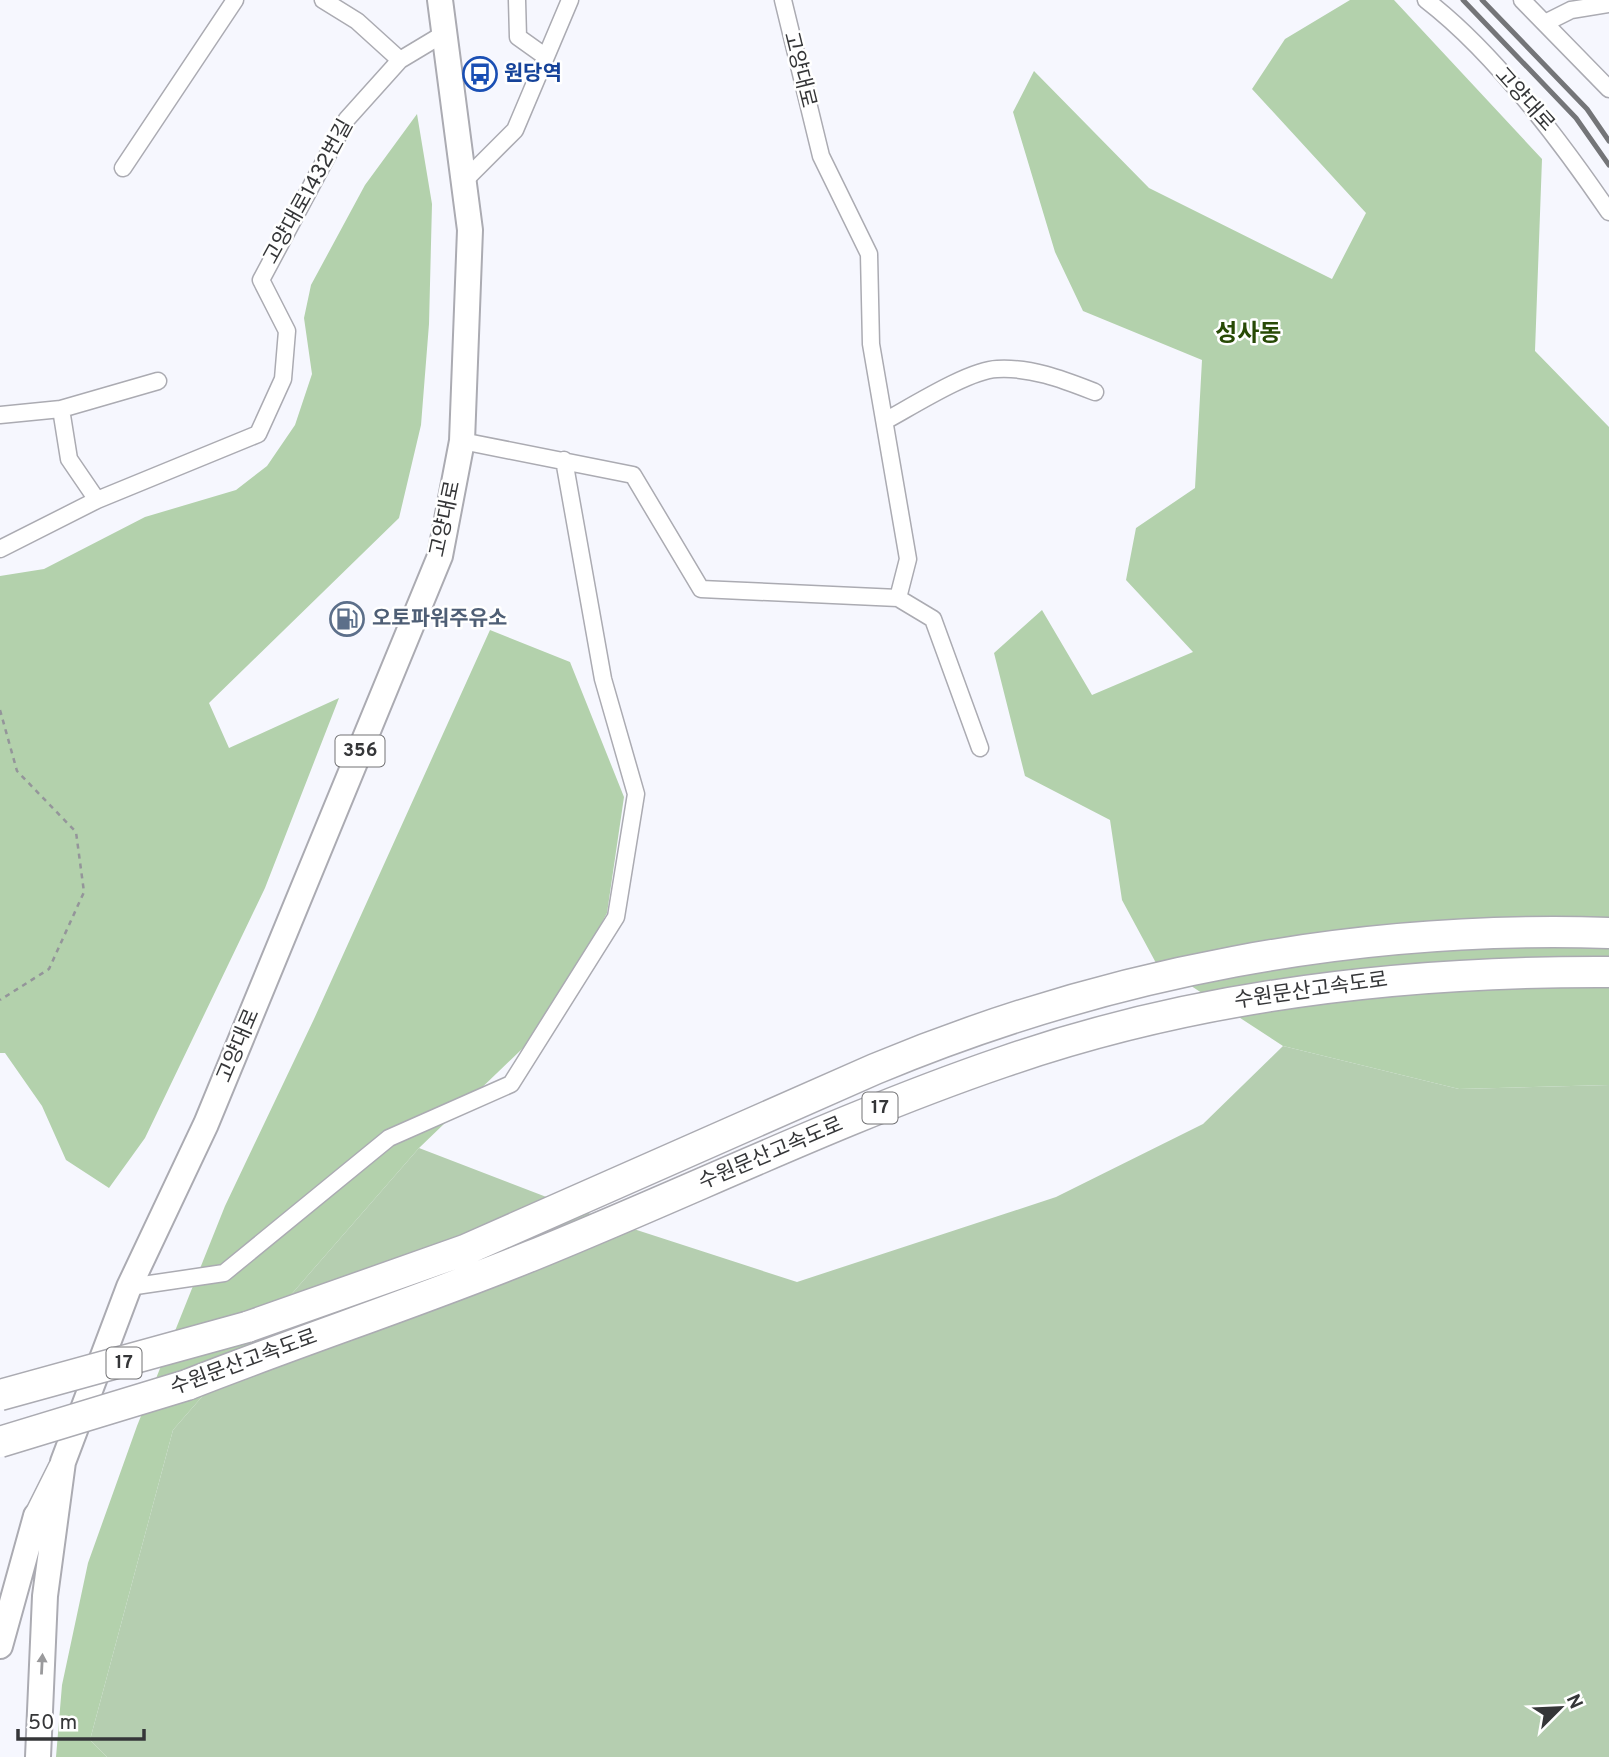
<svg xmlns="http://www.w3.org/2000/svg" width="1609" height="1757" viewBox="0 0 1609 1757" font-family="Overpass,'Noto Sans KR',sans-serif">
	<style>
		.green { fill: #b5ceb0 }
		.forest { fill: #b3d1ac }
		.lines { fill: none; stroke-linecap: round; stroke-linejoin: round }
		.minor-casing { stroke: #ababb2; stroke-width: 19 }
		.secondary-casing { stroke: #ababb2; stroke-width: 26 }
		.primary-casing { stroke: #ababb2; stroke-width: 28 }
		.motorway-casing { stroke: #ababb2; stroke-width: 33 }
		.path { stroke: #94959a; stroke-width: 2.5; stroke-dasharray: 5 5; stroke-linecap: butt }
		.minor { stroke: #fff; stroke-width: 16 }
		.secondary { stroke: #fff; stroke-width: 23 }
		.primary { stroke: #fff; stroke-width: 24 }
		.motorway { stroke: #fff; stroke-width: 30 }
		.rail { stroke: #747578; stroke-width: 5 }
		.motorway-bridge-casing { stroke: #ababb2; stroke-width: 33; stroke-linecap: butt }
		.motorway-bridge { stroke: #fff; stroke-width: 30 }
		.oneway { fill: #9a9a9c }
		.labels { text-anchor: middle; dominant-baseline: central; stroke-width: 5; stroke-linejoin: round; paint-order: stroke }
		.shield { fill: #fff; stroke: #727274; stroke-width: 2 }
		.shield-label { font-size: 19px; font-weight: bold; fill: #353638 }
		.street-label { font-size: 21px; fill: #353638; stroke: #fff }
		.transit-label { font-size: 21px; font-weight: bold; fill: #164399; stroke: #fff; text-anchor: start }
		.service-label { font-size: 21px; font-weight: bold; fill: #4e5e75; stroke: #fff; text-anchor: start }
		.quarter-label { font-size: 24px; font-weight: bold; fill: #284a06; stroke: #fff }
	</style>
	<rect width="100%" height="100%" fill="#f6f7fe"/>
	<path class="green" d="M1283,1046l176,43 150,-4v672h-1502l-17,-17 83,-310 246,-282 190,73 188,61 259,-85 147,-73z"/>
	<path class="forest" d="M1350,0h44l148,159 -7,192 74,76v658l-150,4 -176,-43 -127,-83 -34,-63 -12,-80 -85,-44 -31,-123 48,-43 50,85 101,-43 -67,-72 10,-52 59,-40 7,-128 -119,-49 -28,-59 -42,-140 21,-41 115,117 183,91 34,-66 -114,-124 33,-50z
		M417,114l15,90 -3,120 -8,101 -22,93 -190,185 20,45 110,-50 -74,190 -120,250 -36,50 -43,-28 -24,-54 -37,-53h-5v-477l44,-7 101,-52 91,-27 31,-24 28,-41 17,-51 -8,-56 7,-33 54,-100z
		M490,630l80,32 54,135 -17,116 -60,112 -128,123 -246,282 -83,310 17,17h-51l6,-72 26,-122 49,-137 88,-220 89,-187z"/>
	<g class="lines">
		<g class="minor-casing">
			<path id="minor" d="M323,0l34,21 43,39
				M517,0l1,37 28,20
				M783,0l38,156 48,98 2,90 37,215 -10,39
				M1426,0c69,53 134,140 183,212
				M1522,0l87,89
				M1545,23l26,-13 38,-6
				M123,168l112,-168
				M464,181l51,-51 55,-130
				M61,409l8,50 28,41
				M0,415l61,-6 97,-28
				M885,421c26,-14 84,-51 112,-52 35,-2 67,11 98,23
				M462,441l171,34 68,114 197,9 35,21 47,129
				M0,549l97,-49 161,-66 25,-55 4,-48 -26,-51 86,-161 53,-59 45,-27
				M129,1287l95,-14 165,-135 122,-54 105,-167 20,-123 -33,-115 -39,-219"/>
		</g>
		<g class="secondary-casing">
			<path id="secondary" d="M36,1516l24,-48"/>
		</g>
		<g class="primary-casing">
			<path id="primary" d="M0,1646l36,-130
				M38,1757l7,-161 18,-134 66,-175 77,-163 234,-568 22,-115 8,-211 -30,-230"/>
		</g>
		<g class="motorway-casing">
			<path id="motorway" d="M247,1327l218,-77 410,-181c233,-97 481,-144 734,-136
				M187,1385c114,-45 231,-83 344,-129 158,-64 311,-139 472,-194 195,-68 401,-91 606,-90"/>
		</g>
		<path class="path" d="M0,710l17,61 59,61 8,60 -35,77 -49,31"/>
		<use href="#minor" class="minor"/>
		<use href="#secondary" class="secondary"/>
		<use href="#primary" class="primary"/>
		<use href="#motorway" class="motorway"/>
		<path class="rail" d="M1463,0l113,118 33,47
			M1482,0l105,109 22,32"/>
		<g class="motorway-bridge-casing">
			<path id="motorway-bridge" d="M0,1395l247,-68
				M0,1442l187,-57"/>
		</g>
		<use href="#motorway-bridge" class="motorway-bridge"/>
	</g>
	<defs><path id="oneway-solid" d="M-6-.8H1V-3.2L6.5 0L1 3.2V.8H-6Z" transform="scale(1.75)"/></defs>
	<use class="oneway" href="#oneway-solid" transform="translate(42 1664) rotate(-87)"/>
	<defs>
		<g id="bus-ring" transform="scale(1.75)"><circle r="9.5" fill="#fff" stroke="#1a4fb4" stroke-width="1.5"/><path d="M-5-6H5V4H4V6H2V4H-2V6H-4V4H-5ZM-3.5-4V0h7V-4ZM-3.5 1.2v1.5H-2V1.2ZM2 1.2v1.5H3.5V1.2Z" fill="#1a4fb4"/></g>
		<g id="fuel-ring" transform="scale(1.75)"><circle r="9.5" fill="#fff" stroke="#5c6f8a" stroke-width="1.5"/><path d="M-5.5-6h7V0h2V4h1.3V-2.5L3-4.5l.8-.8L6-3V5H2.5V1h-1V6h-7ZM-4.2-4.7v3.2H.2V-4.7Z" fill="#5c6f8a"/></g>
	</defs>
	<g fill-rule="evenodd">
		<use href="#bus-ring" x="480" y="74"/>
		<use href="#fuel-ring" x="347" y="619"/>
	</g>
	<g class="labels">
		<g class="shield">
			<rect x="335.5" y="735.5" width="49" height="31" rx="5"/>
			<rect x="862.5" y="1092.5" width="35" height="31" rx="5"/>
			<rect x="106.5" y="1347.5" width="35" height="31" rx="5"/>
		</g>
		<g class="shield-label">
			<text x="360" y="751">356</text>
			<text x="880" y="1108">17</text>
			<text x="124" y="1363">17</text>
		</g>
		<g class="street-label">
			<text transform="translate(799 70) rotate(76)">고양대로</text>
			<text transform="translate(1524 100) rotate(48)">고양대로</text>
			<text transform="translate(309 192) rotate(-61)">고양대로1432번길</text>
			<text transform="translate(446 519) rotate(-78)">고양대로</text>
			<text transform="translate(1311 991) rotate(-8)">수원문산고속도로</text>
			<text transform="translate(239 1046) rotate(-67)">고양대로</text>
			<text transform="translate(771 1154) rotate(-23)">수원문산고속도로</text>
			<text transform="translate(244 1363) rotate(-20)">수원문산고속도로</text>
		</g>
		<g class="transit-label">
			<text x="504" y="74">원당역</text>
		</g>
		<g class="service-label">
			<text x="372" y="619">오토파워주유소</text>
		</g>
		<g class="quarter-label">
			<text x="1248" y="335">성사동</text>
		</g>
	</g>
	<g transform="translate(1560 1708) rotate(66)" stroke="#ffffff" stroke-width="5" paint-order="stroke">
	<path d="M0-5L12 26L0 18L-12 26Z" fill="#353638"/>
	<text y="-10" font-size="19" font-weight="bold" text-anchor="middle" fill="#353638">N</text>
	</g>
	<path d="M18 1729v10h126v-10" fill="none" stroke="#353638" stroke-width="3.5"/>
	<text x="28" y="1729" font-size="21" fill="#353638" stroke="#ffffff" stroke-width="5" paint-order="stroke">50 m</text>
</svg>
